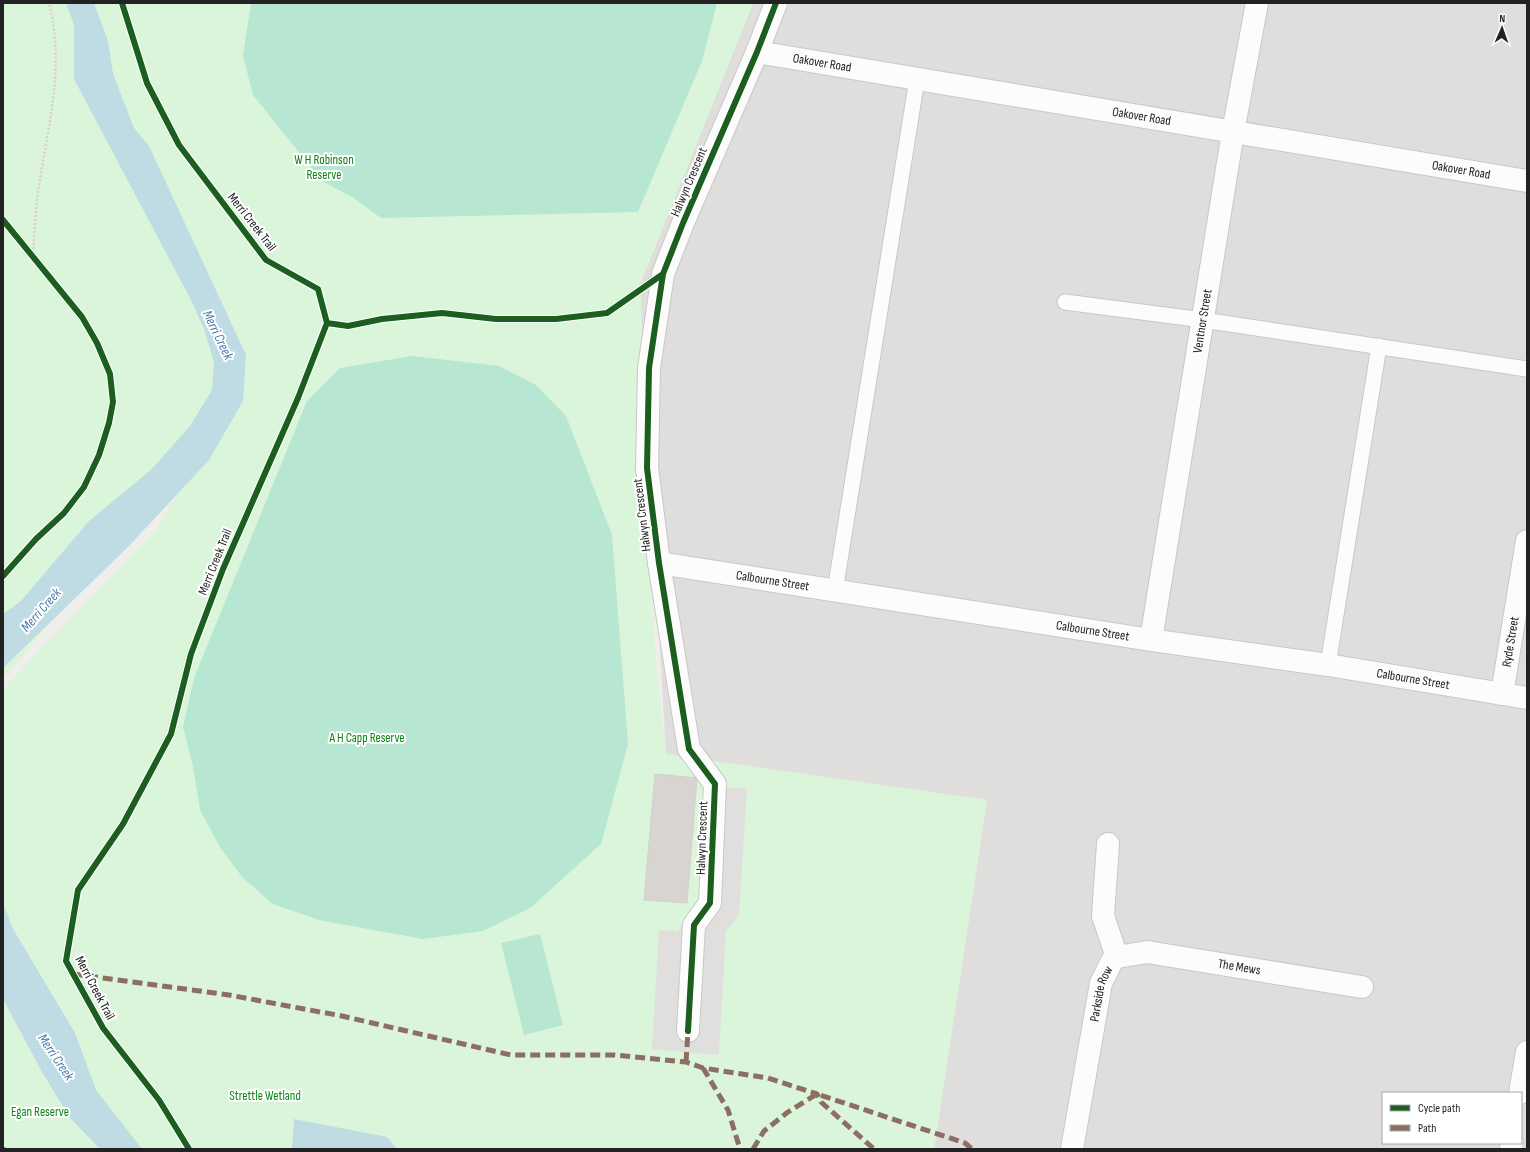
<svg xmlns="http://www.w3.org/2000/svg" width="1530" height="1152" viewBox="0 0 1530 1152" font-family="'Sofia Sans Condensed',sans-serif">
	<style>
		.residential { fill: #dfdedc; fill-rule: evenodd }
		.park { fill: #daf5da }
		.pitch { fill: #b7e6d2 }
		.parking { fill: #e0dfde }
		.water { fill: #bfdbe3 }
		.building { fill: #d7d4d2; stroke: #d3d0cc }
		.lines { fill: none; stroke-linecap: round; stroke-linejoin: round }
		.service-casing { stroke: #c9c8c7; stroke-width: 17 }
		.minor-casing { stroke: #c9c8c7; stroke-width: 24 }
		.path { stroke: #dccecd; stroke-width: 2.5; stroke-dasharray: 2 2; stroke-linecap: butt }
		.service { stroke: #fdfcfc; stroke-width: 15 }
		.minor { stroke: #fdfcfc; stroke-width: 22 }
		.quiet { stroke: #8d6e63; stroke-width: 5; stroke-dasharray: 10 5; stroke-linecap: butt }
		.cycleway-casing { stroke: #fff; stroke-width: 8 }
		.cycleway { stroke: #1b5e20; stroke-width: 6 }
		.labels { text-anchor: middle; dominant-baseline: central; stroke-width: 4; stroke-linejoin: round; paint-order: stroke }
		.street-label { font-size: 13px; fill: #222; stroke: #fff }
		.park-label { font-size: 13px; fill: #0c8416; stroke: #fff }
		.water-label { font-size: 14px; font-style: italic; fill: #4a7aab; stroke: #fff }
	</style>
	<rect width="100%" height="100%" fill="#f0eeeb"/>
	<path class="residential" d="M753,3h774v1146h-593l53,-349 -321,-45 -25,-444v-29zM1383,1093h138v50h-138z"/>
	<path class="park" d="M3,3h750l-112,279v30l14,341 11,101 321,46 -53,349h-931v-460l152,-158 66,-110 -218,258z"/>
	<path class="pitch" d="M251,3h466l-15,58 -64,151 -257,6 -29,-21 -30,-16 -69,-86 -10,-39z
		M412,356l87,10 37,19 30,31 46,119 16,209 -27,100 -71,64 -47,23 -60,8 -104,-19 -46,-16 -30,-26 -22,-29 -21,-39 -7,-44 -10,-39 11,-49 113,-277 33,-33z
		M540,934l23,91 -39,10 -23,-92z"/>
	<path class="parking" d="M704,785l43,4 -8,126 -13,16 -7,124 -67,-6 7,-119 19,1 5,-8 16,-11z"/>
	<path class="water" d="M66,3h28l14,38 5,33 21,54 15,18 97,209 -3,46 -34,59 -81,87 -125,121v-54l18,-13 68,-80 62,-51 39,-44 22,-36 2,-28 -10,-33 -13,-29 -117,-221v-54z
		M3,903l10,26 62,104 21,57 46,59h-42l-30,-31 -28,-46 -39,-73z
		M294,1119l93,18 10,12h-105z"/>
	<path class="building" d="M655,774l42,4 -10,125 -43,-3z"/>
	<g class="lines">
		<g class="service-casing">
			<path id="service" d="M1065,302l138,18 324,49
				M835,591l82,-512
				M1328,665l51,-319"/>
		</g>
		<g class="minor-casing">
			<g id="minor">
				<path id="s1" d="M757,52l770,129"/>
				<path id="s2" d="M659,563l492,77 177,25 199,33"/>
				<path id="s3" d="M1151,640l82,-508 24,-129"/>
				<path id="s4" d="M1502,694l25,-153"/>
				<path d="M1108,844l-5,72 14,41"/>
				<path id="s5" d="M1117,957l30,-5 215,35"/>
				<path d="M688,1031l6,-106 16,-22 5,-119 -26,-35 -30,-186 -12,-95 2,-100 14,-94 20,-51 74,-171 19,-49"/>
				<path d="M1520,1093l7,-41"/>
				<path id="s6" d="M1072,1149l29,-166 11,-22 5,-4"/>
				<path d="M1511,1149l1,-6"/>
			</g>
		</g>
		<path class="path" d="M33,257c1,-19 2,-39 4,-58 9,-67 29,-128 12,-196"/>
		<use href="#service" class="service"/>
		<use href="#minor" class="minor"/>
		<path class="quiet" d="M73,974l156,21 113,21 169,39h104l71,7 17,6 65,10 49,16 4,8 53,47
			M686,1062l2,-31
			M703,1068l25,42 12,39
			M3,1147v2
			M753,1149l11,-18 24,-19 29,-18 148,49 7,6"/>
		<g class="cycleway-casing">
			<path id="cycleway" d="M122,3l25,80 32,62 87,115 52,29 9,34 -29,75 -75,171 -32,85 -20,80 -48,90 -45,66 -12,71 37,67 56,72 30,49
				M3,220l79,97 15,26 13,31 3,28 -4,21 -10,32 -15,32 -20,26 -28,26 -33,37
				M327,323l21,3 34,-7 60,-6 54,6h60l51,-6 56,-39
				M688,1031l6,-106 16,-22 5,-119 -26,-35 -30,-186 -12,-95 2,-100 14,-94 20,-51 74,-171 19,-49"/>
		</g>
		<use href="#cycleway" class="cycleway"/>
	</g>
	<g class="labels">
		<g class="street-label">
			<text stroke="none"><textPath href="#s1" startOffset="66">Oakover Road</textPath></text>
			<text stroke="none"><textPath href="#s1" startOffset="390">Oakover Road</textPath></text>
			<text stroke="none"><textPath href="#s1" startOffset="714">Oakover Road</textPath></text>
			<text transform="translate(689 182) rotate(-67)">Halwyn Crescent</text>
			<text transform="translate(252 222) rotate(52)">Merri Creek Trail</text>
			<text stroke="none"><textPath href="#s3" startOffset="323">Ventnor Street</textPath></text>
			<text transform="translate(642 515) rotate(-97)">Halwyn Crescent</text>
			<text transform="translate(215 562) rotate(-68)">Merri Creek Trail</text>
			<text stroke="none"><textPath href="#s2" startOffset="115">Calbourne Street</textPath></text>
			<text stroke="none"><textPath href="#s2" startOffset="439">Calbourne Street</textPath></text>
			<text stroke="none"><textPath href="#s4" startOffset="53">Ryde Street</textPath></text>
			<text stroke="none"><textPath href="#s2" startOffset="763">Calbourne Street</textPath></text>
			<text transform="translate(702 838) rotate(-88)">Halwyn Crescent</text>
			<text stroke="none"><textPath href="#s5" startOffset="124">The Mews</textPath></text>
			<text transform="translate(95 988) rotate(62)">Merri Creek Trail</text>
			<text stroke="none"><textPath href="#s6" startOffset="158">Parkside Row</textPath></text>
		</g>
		<g class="park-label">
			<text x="324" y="160">W H Robinson<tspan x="324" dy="15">Reserve</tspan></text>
			<text x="367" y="738">A H Capp Reserve</text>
			<text x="265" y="1096">Strettle Wetland</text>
			<text x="40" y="1112">Egan Reserve</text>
		</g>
		<g class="water-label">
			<text transform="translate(218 335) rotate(64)">Merri Creek</text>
			<text transform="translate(41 610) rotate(-49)">Merri Creek</text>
			<text transform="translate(56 1057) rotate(56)">Merri Creek</text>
		</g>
	</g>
	<rect width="1530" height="1152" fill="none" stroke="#222222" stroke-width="8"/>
	<rect x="1382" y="1092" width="140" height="52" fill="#ffffff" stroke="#a7a7a7"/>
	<rect x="1390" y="1105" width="20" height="6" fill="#1b5e20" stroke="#a7a7a7"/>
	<text x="1418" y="1112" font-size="12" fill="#222222">Cycle path</text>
	<rect x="1390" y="1125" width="20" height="6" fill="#8d6e63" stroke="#a7a7a7"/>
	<text x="1418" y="1132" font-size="12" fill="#222222">Path</text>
	<g transform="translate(1502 28) rotate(2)" stroke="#ffffff" stroke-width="3" paint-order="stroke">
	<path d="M0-3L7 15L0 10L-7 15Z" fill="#222222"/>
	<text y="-6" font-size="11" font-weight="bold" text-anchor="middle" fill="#222222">N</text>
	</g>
</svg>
